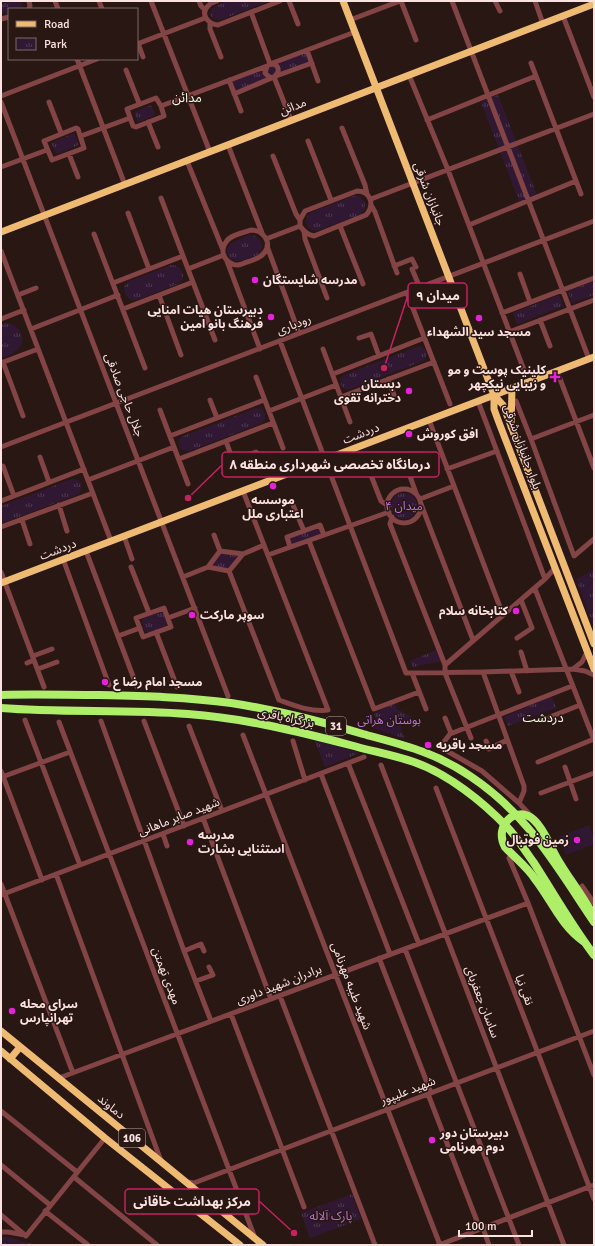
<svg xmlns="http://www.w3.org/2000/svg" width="595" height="1246" viewBox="0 0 595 1246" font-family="Signika,'Noto Sans Arabic',sans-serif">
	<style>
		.green { fill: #301833 }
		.park { fill: url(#park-tufts) }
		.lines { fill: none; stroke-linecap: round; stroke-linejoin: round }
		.minor { stroke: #834445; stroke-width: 5 }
		.major { stroke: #efbb73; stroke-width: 7 }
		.highway { stroke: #afee68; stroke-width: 8 }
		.highway-bridge { stroke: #afee68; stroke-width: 8 }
		.poi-dot { fill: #e621dc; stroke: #291714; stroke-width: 1.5 }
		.labels { text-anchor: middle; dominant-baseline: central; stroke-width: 3; stroke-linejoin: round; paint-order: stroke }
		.shield { fill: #291714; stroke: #bda5a3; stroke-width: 1 }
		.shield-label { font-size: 11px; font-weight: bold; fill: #fce2e0 }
		.street-label { font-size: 12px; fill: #fce2e0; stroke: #291714 }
		.poi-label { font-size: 12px; font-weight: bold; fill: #fce2e0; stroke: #291714; text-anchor: start }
		.park-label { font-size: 12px; fill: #b872d5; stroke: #291714 }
		.neighbourhood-label { font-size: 13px; fill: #f4fce2; stroke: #291714 }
		.leader { fill: none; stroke: #c52262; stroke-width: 1.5 }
		.callout-dot { fill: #c52262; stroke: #291714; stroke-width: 1.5 }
		.callout { fill: #291714; stroke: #c52262; stroke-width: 1.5 }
		.callout-label { font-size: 13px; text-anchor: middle; font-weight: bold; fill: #fce2e0 }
	</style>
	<defs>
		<pattern id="park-tufts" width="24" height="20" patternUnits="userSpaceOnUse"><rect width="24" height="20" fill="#301833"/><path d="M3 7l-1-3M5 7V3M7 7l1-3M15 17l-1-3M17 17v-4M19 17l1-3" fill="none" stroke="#4f3950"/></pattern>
	</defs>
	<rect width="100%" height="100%" fill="#291714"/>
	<path class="green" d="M589,825l5,12v7l-28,11 -7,-18z"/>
	<path class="park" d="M6,1h14l2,2 -2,6h-11v5l-6,-1 -2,-3v-4z
		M227,1h43l-50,19c-6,0 -9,-2 -10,-7l2,-5z
		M306,52l4,10 -75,29 -4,-10z
		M498,95l39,100 -18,6 -38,-99z
		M151,105l4,10 -17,7 -4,-10z
		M74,133l5,12 -23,9 -5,-11z
		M353,196h6l6,6v7l-5,6 -44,16 -7,-3 -3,-5 1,-6 3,-4z
		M253,235c7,3 12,10 7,17 -3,4 -7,5 -11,6 -10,4 -20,6 -22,-8l4,-7 16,-7z
		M171,265c8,0 13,5 12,14l-5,5 -41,16h-6l-6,-5 -1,-8 3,-5z
		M594,281v14l-22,8 -4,-12z
		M559,295l4,11 -46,18 -4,-11z
		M7,323c13,2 21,16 11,26 -4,5 -11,7 -17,9v-33z
		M419,346c8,3 10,9 4,15l-73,28h-6l-3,-4 -1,-6 4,-4z
		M256,408c7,0 10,4 9,11l-3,4 -73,28 -6,-1 -4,-4v-6l4,-4z
		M72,479c7,0 11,4 9,11l-2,4 -74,28 -4,-1v-15z
		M391 506a13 13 0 1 1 26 0a13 13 0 1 1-26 0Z
		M319,527l3,7 -31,11 -2,-7z
		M221,553l17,3 -10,13 -16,-3z
		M594,570v57l-18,-48z
		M160,612l4,1 3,10 -2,3 -15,7 -5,-2 -3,-8 1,-5z
		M436,650l5,11 -28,6 -3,-6z
		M552,696l4,12 -48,18 -4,-9z
		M395,703l2,6 15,8 -11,8v5l4,9 -31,-11 3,-5 -3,-10z
		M314,739l45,14 -34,14z
		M352,1194l9,25 -51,19 -9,-25z
		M1,1237h7l29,8h-36z"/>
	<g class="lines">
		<path class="minor" d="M29,1l1,5 -1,3
			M55,1l3,8
			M99,1l3,8
			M151,1l59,151
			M199,1l2,5 4,4
			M217,1c-3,1 -6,2 -8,4 -10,9 -1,19 9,20l62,-24
			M289,1l9,23
			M401,1l15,39
			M452,1l137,358
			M495,1l5,10
			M535,1l8,23
			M251,12l19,52
			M563,16l31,81
			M1,19l8,-2
			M350,20l50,-19
			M210,23v6l11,28
			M138,43l5,14
			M137,44l68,-26
			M307,50l11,31
			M77,59l48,126
			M531,63l50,131
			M270,64l85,-32
			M126,70l13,33
			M409,75l39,95 76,200
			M276,76l36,-13
			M274,77l17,43
			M229,80l12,31
			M234,94l40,-17c9,-7 2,-17 -7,-11l-2,7 3,3 4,2
			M1,96l96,-37
			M156,98l5,8 3,10 -28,11 -3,-1 -6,-17z
			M1,102l227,594
			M49,102l12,31
			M161,106l106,-40
			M427,120l109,-44
			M148,122l10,25
			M76,128l2,1 6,19 -32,12 -8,-19z
			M342,128l23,57 2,9
			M81,136l49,-18
			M308,141l23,59
			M228,145l34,88
			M69,154l9,23
			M273,156l23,58 4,6
			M187,161l36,89
			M1,167l46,-17
			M357,191c14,0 18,14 9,24l-52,21c-6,-1 -10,-4 -14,-10v-6l5,-9z
			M161,198l54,142
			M371,199l223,-85
			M371,205l4,7 22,61
			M128,213l21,56
			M469,225l107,-44
			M340,226l23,58
			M251,230c12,0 22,13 13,23 -4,6 -15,8 -22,11 -12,5 -25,-10 -16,-22 4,-7 17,-9 25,-12z
			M304,231l1,8 22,59
			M94,234l51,134
			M266,239l34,-13
			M267,246l32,87
			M1,251l110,290
			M227,261l33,88
			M394,266l18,-7 4,8
			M188,269l36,-14
			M412,269l8,19
			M520,274l10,28
			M113,283l70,-27
			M407,293l43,111
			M18,295l18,-7
			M159,295l22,60
			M123,309l70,-27
			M502,313l92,-35
			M1,319l23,-9
			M540,320l10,26
			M31,329l87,-34
			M509,332l85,-32
			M359,338l12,-4 8,22
			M280,341l126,332 77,-1 90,-3 12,2 9,4
			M323,349l27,73
			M3,362l20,54
			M1,363l37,-14
			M557,371l37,97
			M333,374l91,-36
			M256,377l27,71
			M388,379l6,16
			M341,397l93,-35
			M210,400l7,18
			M478,401l67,178 10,-11
			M516,401l15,38 43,117 20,-17
			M160,410l28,74
			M269,411l67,-26
			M429,420l74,195
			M170,436l94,-36
			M531,439l63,-24
			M226,441l7,20 23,-9
			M1,447l593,-226
			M402,454l14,39
			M40,457l9,25
			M179,459l94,-36
			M367,465l14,36 7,5
			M3,466l11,30
			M447,469l50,-18
			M88,480l86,-33
			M387 506a17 17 0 1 1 34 0a17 17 0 1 1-34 0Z
			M420,499l34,-13
			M1,501l83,-32
			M421,504l52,136
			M59,505l8,26
			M293,505l11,26
			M392,517l-2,7 55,141v8l26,65
			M22,520l8,24
			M1,527l92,-34
			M214,535l6,16
			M124,536l8,23
			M309,541l65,168 45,-17
			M290,547l-3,-10 33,-12 4,10
			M86,551l51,136
			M220,551l23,3
			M268,555l121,-43
			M63,559l46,126
			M131,567l18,46
			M208,567l21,4
			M208,567l12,-16
			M229,571l50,129c17,6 31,12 49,10l-85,-219
			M229,571l14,-17 21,-9
			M1,572l43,115
			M183,577l25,-10
			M535,589l59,151
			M164,608l7,19 -28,10 -7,-19z
			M168,618l27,-10
			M156,632l21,55
			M118,636l22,-8
			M517,638l15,-10 -11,-28
			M521,652l6,19
			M33,656l19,-7
			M27,663l7,-3
			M445,665l100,-86
			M38,669l19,-7
			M573,669l9,-7 5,-10
			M511,671l8,21
			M483,672l41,114v5l-5,12
			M412,673l14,36
			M550,717l30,-12
			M445,718l6,15
			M25,720l55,145
			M101,721l83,230 27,70
			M144,721l40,105
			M59,722l196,516
			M189,726l33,85
			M243,735l197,510
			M293,741l12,39
			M486,741l3,8 18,-9
			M538,762l56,-23
			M348,763l71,181
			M381,765l183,480
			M565,767l11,32
			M1,771l41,109
			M321,774l69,180
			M2,777l68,-25
			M436,788l158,411
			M541,793l53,-20
			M531,816l-12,-13 -37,-32 -42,-24 10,-13 122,-48
			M203,818l68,181
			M163,834l4,12
			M509,858l19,45 66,172
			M56,874l105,287
			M1,884l72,189
			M582,886l12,17
			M1,895l363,-138
			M405,949l114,296
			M184,951l17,-7 3,7
			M379,958l52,135
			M196,981l17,-6 -4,-8
			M280,996l95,249
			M231,1014l73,193
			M59,1078l469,-175
			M428,1094l52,135
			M1,1111l76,61
			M1,1165l49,40
			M74,1177l83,68
			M187,1182l7,1 400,-152
			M45,1211l43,34
			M1,1215l25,21
			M483,1228l6,17
			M1,1232h7l17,3
			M26,1236l79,-98
			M439,1245l155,-60"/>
		<path class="major" d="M343,1l151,394 9,10 91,239
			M1,232l593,-228
			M494,395v14l4,11 96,249
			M511,427l1,-39
			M1,583l593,-226
			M1,1031l262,214
			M1,1051l104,87 135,107
			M10,1059l10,-12"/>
		<path class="highway" d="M1,695c33,-1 65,0 98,0 44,1 89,2 132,8 45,7 89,18 132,31 40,11 72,18 107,42 21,14 41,32 58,52 24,28 45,63 66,94
			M1,708c62,5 124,1 187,6 55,4 109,17 162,31 21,6 43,10 64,17 34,12 68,39 93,65 10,10 18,24 27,36 20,31 38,63 60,92"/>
		<path class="highway-bridge" d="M583,941c-23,-17 -31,-40 -48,-62 -8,-12 -20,-21 -30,-32 -12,-22 12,-43 29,-27 11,10 16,27 24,40 11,19 26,37 36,57"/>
	</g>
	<g class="poi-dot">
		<circle cx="255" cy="280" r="4"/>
		<circle cx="271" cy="317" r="4"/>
		<circle cx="479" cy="318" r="4"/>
		<path d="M553 371h4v4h4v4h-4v4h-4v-4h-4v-4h4z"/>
		<circle cx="409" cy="391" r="4"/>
		<circle cx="409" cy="434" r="4"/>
		<circle cx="273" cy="486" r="4"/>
		<circle cx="516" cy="611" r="4"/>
		<circle cx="192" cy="615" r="4"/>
		<circle cx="105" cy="682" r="4"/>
		<circle cx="428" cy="745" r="4"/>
		<circle cx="577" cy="840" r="4"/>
		<circle cx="190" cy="842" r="4"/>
		<circle cx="12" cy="1011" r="4"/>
		<circle cx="432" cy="1140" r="4"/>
	</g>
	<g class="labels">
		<g class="shield">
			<rect x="326" y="717" width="20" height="18" rx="3"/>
			<rect x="119" y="1129" width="26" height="18" rx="3"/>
		</g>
		<g class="shield-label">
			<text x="336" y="726">31</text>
			<text x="132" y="1138">106</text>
		</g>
		<g class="street-label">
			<text transform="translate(293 107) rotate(-21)">مدائن</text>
			<text transform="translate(429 194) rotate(69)">جانبازان شرقی</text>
			<text transform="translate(294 325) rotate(-21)">رودباری</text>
			<text transform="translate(124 395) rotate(69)">جلال حاجی صادقی</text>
			<text transform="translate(361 434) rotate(-21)">دردشت</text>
			<text transform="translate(522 447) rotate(70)">بلوار جانبازان شرقی</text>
			<text transform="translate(58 550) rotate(-21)">دردشت</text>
			<text transform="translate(286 718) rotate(12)">بزرگراه باقری</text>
			<text transform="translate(179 817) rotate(-21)">شهید صابر ماهانی</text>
			<text transform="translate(166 976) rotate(69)">مهدی تهمتن</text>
			<text transform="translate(279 985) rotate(-21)">برادران شهید داوری</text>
			<text transform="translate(351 986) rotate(69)">شهید طیبه مهرنامی</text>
			<text transform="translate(524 990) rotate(69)">نقی نیا</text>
			<text transform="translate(482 1002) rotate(69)">ساسان جعفربای</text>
			<text transform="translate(408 1091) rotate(-21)">شهید علیپور</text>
			<text transform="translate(111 1107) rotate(39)">دماوند</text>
		</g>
		<g class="poi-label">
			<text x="263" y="280">مدرسه شایستگان</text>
			<text x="263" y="310" text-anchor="end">دبیرستان هیات امنایی<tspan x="263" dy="14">فرهنگ بانو امین</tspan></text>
			<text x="479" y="332" text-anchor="middle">مسجد سید الشهداء</text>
			<text x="546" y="370" text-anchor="end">کلینیک پوست و مو<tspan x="546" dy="14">و زیبایی نیکچهر</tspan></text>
			<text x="401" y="384" text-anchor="end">دبستان<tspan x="401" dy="14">دخترانه تقوی</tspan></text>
			<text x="417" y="434">افق کوروش</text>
			<text x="273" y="500" text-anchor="middle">موسسه<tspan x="273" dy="14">اعتباری ملل</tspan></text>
			<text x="508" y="611" text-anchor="end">کتابخانه سلام</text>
			<text x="200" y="615">سوپر مارکت</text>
			<text x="113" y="682">مسجد امام رضا ع</text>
			<text x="436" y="745">مسجد باقریه</text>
			<text x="198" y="835">مدرسه<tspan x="198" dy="14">استثنایی بشارت</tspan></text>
			<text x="569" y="840" text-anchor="end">زمین فوتبال</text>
			<text x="20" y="1004">سرای محله<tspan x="20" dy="14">تهرانپارس</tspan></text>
			<text x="440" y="1133">دبیرستان دور<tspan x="440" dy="14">دوم مهرنامی</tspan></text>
		</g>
		<g class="park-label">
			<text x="404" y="506">میدان ۴</text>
			<text x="389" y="720">بوستان هراتی</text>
			<text x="331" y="1216">پارک آلاله</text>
		</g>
		<g class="neighbourhood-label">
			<text x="187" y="98">مدائن</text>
			<text x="543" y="718">دردشت</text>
		</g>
	</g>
	<path class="leader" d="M384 368L408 295M188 498L222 465M294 1233L259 1201"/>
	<g class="callout-dot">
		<circle cx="384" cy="368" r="4"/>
		<circle cx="188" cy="498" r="4"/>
		<circle cx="294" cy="1233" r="4"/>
	</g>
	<g class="callout">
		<rect x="408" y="283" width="59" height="25" rx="4"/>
		<rect x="222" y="452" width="217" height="25" rx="4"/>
		<rect x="125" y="1189" width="134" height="25" rx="4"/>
	</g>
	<g class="callout-label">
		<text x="438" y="300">میدان ۹</text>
		<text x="330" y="469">درمانگاه تخصصی شهرداری منطقه ۸</text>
		<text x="192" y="1206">مرکز بهداشت خاقانی</text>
	</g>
	<rect width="595" height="1246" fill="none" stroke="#fce2e0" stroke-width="4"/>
	<rect x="8" y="8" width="130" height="52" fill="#291714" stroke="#7d6866"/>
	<rect x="16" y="21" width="20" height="6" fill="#efbb73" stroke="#7d6866"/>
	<text x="44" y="28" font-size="12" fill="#fce2e0">Road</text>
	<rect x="16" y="38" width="20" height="12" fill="url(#park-tufts)" stroke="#7d6866"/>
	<text x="44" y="48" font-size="12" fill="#fce2e0">Park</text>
	<path d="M459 1230v6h73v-6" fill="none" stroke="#fce2e0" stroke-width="2"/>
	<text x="465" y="1230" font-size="12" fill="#fce2e0" stroke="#291714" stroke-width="3" paint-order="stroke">100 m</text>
</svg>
